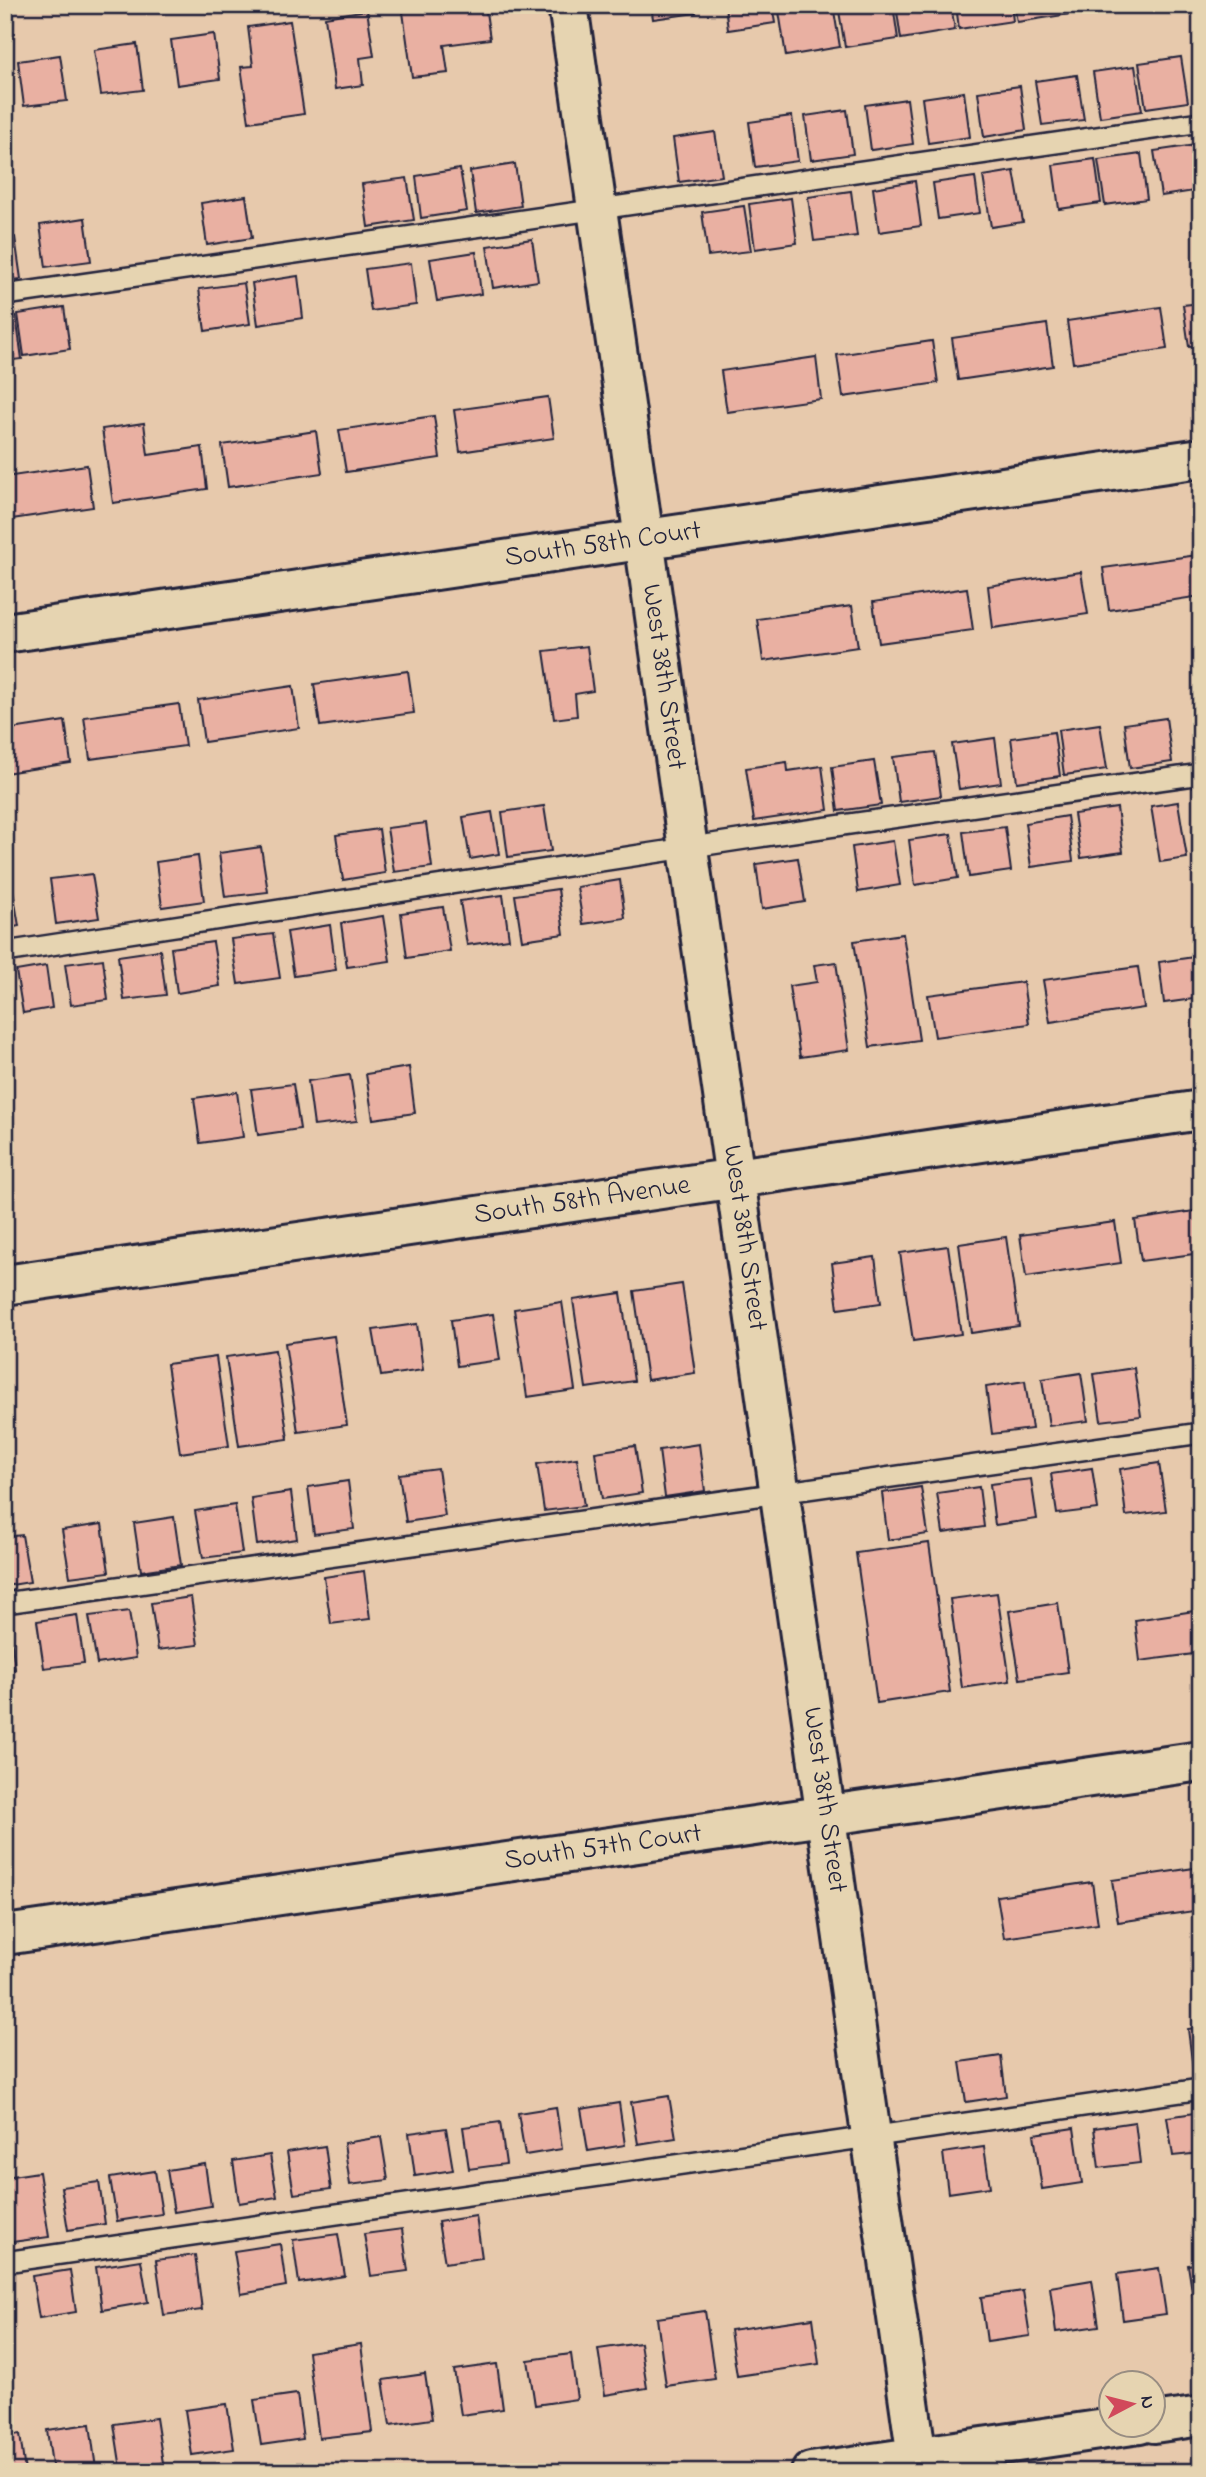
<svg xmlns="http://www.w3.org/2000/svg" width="1206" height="2477" viewBox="0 0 1206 2477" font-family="'Indie Flower',sans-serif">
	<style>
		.building { fill: #e9b0a2; stroke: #22223b; stroke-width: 2 }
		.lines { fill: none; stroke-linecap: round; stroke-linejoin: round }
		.lane-casing { stroke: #22223b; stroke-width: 24 }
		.street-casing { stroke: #22223b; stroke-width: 44 }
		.lane { stroke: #e6d4b1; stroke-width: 19 }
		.street { stroke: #e6d4b1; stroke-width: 38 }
		.labels { text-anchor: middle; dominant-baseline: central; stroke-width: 6; stroke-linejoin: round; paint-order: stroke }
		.street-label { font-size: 28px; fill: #22223b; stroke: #e6d4b1 }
	</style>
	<rect width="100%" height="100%" fill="#e7c9ac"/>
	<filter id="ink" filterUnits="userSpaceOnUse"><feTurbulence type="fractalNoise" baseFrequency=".0143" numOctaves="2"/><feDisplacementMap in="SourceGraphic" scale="14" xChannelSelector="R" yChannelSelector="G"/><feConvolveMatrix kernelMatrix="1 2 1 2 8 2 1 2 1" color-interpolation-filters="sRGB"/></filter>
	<g filter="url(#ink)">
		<path class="building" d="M402,5h83l5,34 -46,6 4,28 -36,4z
			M651,5h44l1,8 -43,6z
			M725,5h47l3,18 -47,7z
			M778,5h55l7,42 -54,9z
			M838,5h55l5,34 -53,8z
			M896,5h55l4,25 -54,9z
			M956,5h55l2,16 -54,8z
			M1014,5h55l1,9 -53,8z
			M367,10l7,46 -14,2 3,27 -28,4 -10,-72z
			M290,21l14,93 -55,8 -8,-55 12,-1 -5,-39z
			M214,34l6,45 -43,6 -6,-45z
			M137,44l6,46 -42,5 -7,-45z
			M60,55l7,46 -43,5 -6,-45z
			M1181,57l7,45 -42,6 -7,-45z
			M1135,66l7,45 -42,6 -7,-45z
			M1077,75l7,45 -42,5 -7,-44z
			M1020,86l6,44 -42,7 -6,-45z
			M964,92l6,45 -42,6 -6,-45z
			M907,99l6,45 -42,6 -6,-45z
			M847,110l6,44 -42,6 -6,-44z
			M792,116l6,45 -43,6 -6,-45z
			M715,132l7,44 -43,6 -6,-44z
			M1196,145l5,45 -40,6 -7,-45z
			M1141,154l6,45 -42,6 -7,-45z
			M1095,159l6,44 -42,6 -6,-44z
			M515,164l6,42 -45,7 -6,-42z
			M460,169l7,42 -46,7 -5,-42z
			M1014,171l9,51 -32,5 -8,-51z
			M975,177l5,36 -42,6 -5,-36z
			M407,178l7,42 -46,7 -6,-43z
			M915,181l6,45 -42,6 -6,-44z
			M851,191l6,45 -43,5 -6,-44z
			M246,196l6,42 -45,7 -6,-42z
			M791,198l6,45 -42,6 -6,-45z
			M744,206l7,45 -43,5 -6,-44z
			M85,218l6,43 -45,6 -6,-42z
			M15,237l6,42 -16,2v-43z
			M532,239l6,42 -45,7 -6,-42z
			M476,252l5,42 -44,7 -7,-42z
			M411,263l5,42 -45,6 -6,-42z
			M298,276l5,42 -45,7 -6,-42z
			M244,283l6,41 -45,7 -6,-42z
			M1201,303v43l-12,1 -6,-42z
			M64,307l6,42 -46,7 -6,-42z
			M1161,307l6,42 -94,14 -6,-42z
			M16,316l6,43 -17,2v-43z
			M1047,324l6,42 -95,14 -6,-42z
			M932,341l6,42 -95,14 -6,-42z
			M816,357l5,42 -94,13 -6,-41z
			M548,397l6,41 -94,14 -6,-42z
			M434,416l6,42 -94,14 -7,-42z
			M144,423l4,32 54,-8 5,42 -94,14 -11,-74z
			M316,431l6,42 -94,14 -6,-42z
			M87,465l6,42 -88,13v-43z
			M1198,555l3,41 -92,14 -6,-42z
			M1081,572l7,42 -95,14 -5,-42z
			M967,588l6,42 -94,13 -6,-41z
			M852,606l6,41 -95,14 -6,-42z
			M587,646l6,45 -18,3 2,22 -23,3 -10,-68z
			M408,671l6,42 -94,13 -6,-42z
			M293,686l6,42 -95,14 -6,-42z
			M179,704l6,42 -95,13 -6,-42z
			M1166,718l6,44 -42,6 -6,-44z
			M65,721l6,42 -66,10v-43z
			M1100,724l7,45 -43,6 -6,-45z
			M1054,732l6,44 -43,6 -6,-44z
			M995,738l6,45 -42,6 -7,-45z
			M935,752l6,44 -42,6 -6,-45z
			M874,761l7,44 -43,6 -6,-44z
			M787,762l1,9 34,-5 6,44 -74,11 -8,-53z
			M1178,802l9,56 -27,4 -9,-56z
			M544,806l7,45 -43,6 -6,-45z
			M1117,808l6,44 -42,6 -7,-44z
			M492,812l7,42 -29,5 -7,-42z
			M1067,816l6,45 -42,6 -6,-44z
			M426,823l6,44 -38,5 -7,-44z
			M1005,827l6,44 -42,6 -6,-45z
			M379,829l6,44 -42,7 -7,-45z
			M951,834l7,44 -43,7 -6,-45z
			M893,841l7,44 -42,7 -6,-45z
			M261,847l7,45 -43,5 -6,-44z
			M198,856l6,45 -42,6 -6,-45z
			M798,858l7,44 -43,7 -6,-45z
			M92,874l7,44 -43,6 -6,-45z
			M620,880l5,38 -42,6 -6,-37z
			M12,885l7,41 -14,3v-43z
			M558,889l6,45 -42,6 -7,-45z
			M503,895l6,44 -42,6 -7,-44z
			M443,907l7,44 -43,7 -6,-45z
			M383,916l7,45 -43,6 -6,-44z
			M330,925l6,45 -42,6 -7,-44z
			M273,934l7,44 -42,6 -7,-45z
			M903,934l16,106 -49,7 -16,-106z
			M213,942l7,44 -43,7 -6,-45z
			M160,950l6,45 -42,5 -6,-44z
			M1201,956v42l-37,5 -5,-41z
			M103,959l5,41 -37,5 -6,-41z
			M836,962l13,88 -49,7 -11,-71 28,-4 -3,-17z
			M46,966l6,42 -29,5 -7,-42z
			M1138,967l6,41 -94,14 -7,-42z
			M1023,982l6,42 -94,13 -7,-42z
			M409,1067l6,46 -42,6 -7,-45z
			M350,1075l7,46 -43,5 -6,-45z
			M293,1084l7,45 -42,6 -7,-46z
			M237,1092l6,45 -43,6 -6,-45z
			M1201,1210v43l-60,8 -6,-41z
			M1115,1222l6,41 -95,14 -6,-42z
			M1006,1237l13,89 -48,7 -12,-89z
			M948,1246l13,88 -48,7 -13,-88z
			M875,1257l6,46 -43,6 -6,-46z
			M682,1284l13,89 -48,7 -13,-89z
			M621,1293l13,88 -48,7 -13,-88z
			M562,1302l13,88 -48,7 -13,-88z
			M493,1314l7,46 -43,6 -6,-46z
			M417,1324l6,46 -42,6 -8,-46z
			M334,1336l13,89 -49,7 -13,-89z
			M275,1350l13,89 -49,7 -13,-89z
			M216,1357l13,89 -49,7 -13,-89z
			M1134,1368l7,48 -40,5 -7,-47z
			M1081,1373l7,48 -39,5 -7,-47z
			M1025,1381l7,48 -40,5 -6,-47z
			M699,1444l6,47 -40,6 -6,-47z
			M635,1446l7,47 -40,6 -7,-47z
			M577,1458l7,48 -40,5 -7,-47z
			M1159,1463l7,48 -40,5 -6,-47z
			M1092,1468l6,41 -41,5 -6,-40z
			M438,1469l7,47 -39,6 -7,-48z
			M1031,1479l6,40 -42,6 -5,-41z
			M348,1481l6,48 -40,5 -6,-47z
			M921,1487l7,47 -40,6 -6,-47z
			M979,1487l5,40 -41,6 -6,-40z
			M291,1492l6,47 -40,6 -6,-47z
			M235,1505l7,48 -39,5 -8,-47z
			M174,1517l7,48 -40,6 -7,-48z
			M102,1524l7,48 -39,5 -8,-47z
			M22,1535l8,47 -25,4v-49z
			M929,1543l21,149 -73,11 -21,-150z
			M364,1571l6,48 -39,5 -7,-47z
			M997,1593l13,88 -48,7 -12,-89z
			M191,1597l7,48 -40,5 -7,-47z
			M1058,1603l10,69 -48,7 -11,-68z
			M1201,1610v43l-61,8 -5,-41z
			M129,1611l7,47 -39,6 -8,-48z
			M77,1615l7,48 -40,5 -7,-47z
			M10,1628l5,41 -10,1v-41z
			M1201,1867v43l-83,12 -6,-42z
			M1092,1882l6,42 -94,14 -7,-42z
			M1201,2027v41l-8,1 -5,-40z
			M1001,2056l5,40 -40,6 -6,-40z
			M669,2096l7,42 -38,6 -7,-42z
			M619,2103l6,42 -37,6 -7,-42z
			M556,2107l6,42 -37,6 -7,-42z
			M1201,2112v41l-28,3 -6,-39z
			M500,2122l6,42 -37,5 -6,-42z
			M1135,2122l5,41 -41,5 -5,-40z
			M446,2128l7,42 -38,6 -6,-43z
			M1074,2128l8,55 -40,6 -8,-55z
			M381,2137l7,43 -38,5 -6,-42z
			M325,2146l6,43 -37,5 -7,-42z
			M984,2147l6,40 -42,6 -5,-40z
			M270,2155l7,42 -38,6 -6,-42z
			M205,2164l6,42 -37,6 -7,-42z
			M155,2171l7,43 -45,7 -7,-43z
			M39,2172l10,65 -44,6v-66z
			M99,2182l6,42 -37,6 -7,-43z
			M476,2216l6,42 -37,5 -7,-41z
			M402,2229l6,42 -37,5 -7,-42z
			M338,2234l7,42 -46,7 -6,-43z
			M280,2244l6,42 -45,8 -7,-43z
			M195,2255l7,55 -38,5 -8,-55z
			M141,2260l7,42 -46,8 -6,-43z
			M1201,2263v46l-6,1 -7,-45z
			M1159,2268l7,46 -43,6 -6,-46z
			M70,2270l6,42 -37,6 -7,-42z
			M1092,2280l7,46 -43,6 -6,-45z
			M1023,2291l7,45 -43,6 -6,-45z
			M705,2311l10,68 -49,7 -9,-68z
			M813,2318l6,46 -82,12 -7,-46z
			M640,2343l7,45 -42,7 -7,-46z
			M361,2344l11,88 -53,6 -11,-86z
			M571,2354l6,45 -42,6 -7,-45z
			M497,2364l6,45 -42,6 -7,-45z
			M425,2374l7,45 -42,6 -7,-45z
			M297,2394l6,45 -42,6 -7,-45z
			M227,2404l7,45 -42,6 -7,-45z
			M156,2418l7,45 -42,6 -7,-45z
			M90,2424l6,45 -43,3 -6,-42z
			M20,2434l5,38h-20v-36z"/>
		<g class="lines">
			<g class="lane-casing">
				<path id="lane" d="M5,295l1196,-173
					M5,952l740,-113 456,-65
					M5,1603l1196,-170
					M5,2262l1196,-173"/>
			</g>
			<g class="street-casing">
				<path id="street" d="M568,5l351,2467
					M5,633l1196,-175
					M5,1285l1196,-175
					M5,1935l1196,-174
					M1154,2423l47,-7
					M811,2472l329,-48"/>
			</g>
			<use href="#lane" class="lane"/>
			<use href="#street" class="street"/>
		</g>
	</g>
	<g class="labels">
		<g class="street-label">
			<text transform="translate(603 545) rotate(-8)">South 58th Court</text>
			<text transform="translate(663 677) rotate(82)">West 38th Street</text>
			<text transform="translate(582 1201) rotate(-8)">South 58th Avenue</text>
			<text transform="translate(744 1238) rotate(82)">West 38th Street</text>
			<text transform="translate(824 1800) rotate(82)">West 38th Street</text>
			<text transform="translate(603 1848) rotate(-8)">South 57th Court</text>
		</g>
	</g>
	<rect width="1206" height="2477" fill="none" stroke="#e6d4b1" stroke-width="28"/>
	<rect x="14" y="14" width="1178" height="2449" fill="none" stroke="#22223b" stroke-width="2.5" filter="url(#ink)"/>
	<g transform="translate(1132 2404) rotate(83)"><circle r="33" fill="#e6d4b1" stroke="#988d82" stroke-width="2"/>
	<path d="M0-5L12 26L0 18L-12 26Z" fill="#d1495b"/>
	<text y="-10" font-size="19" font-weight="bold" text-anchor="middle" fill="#22223b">N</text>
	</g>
</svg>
